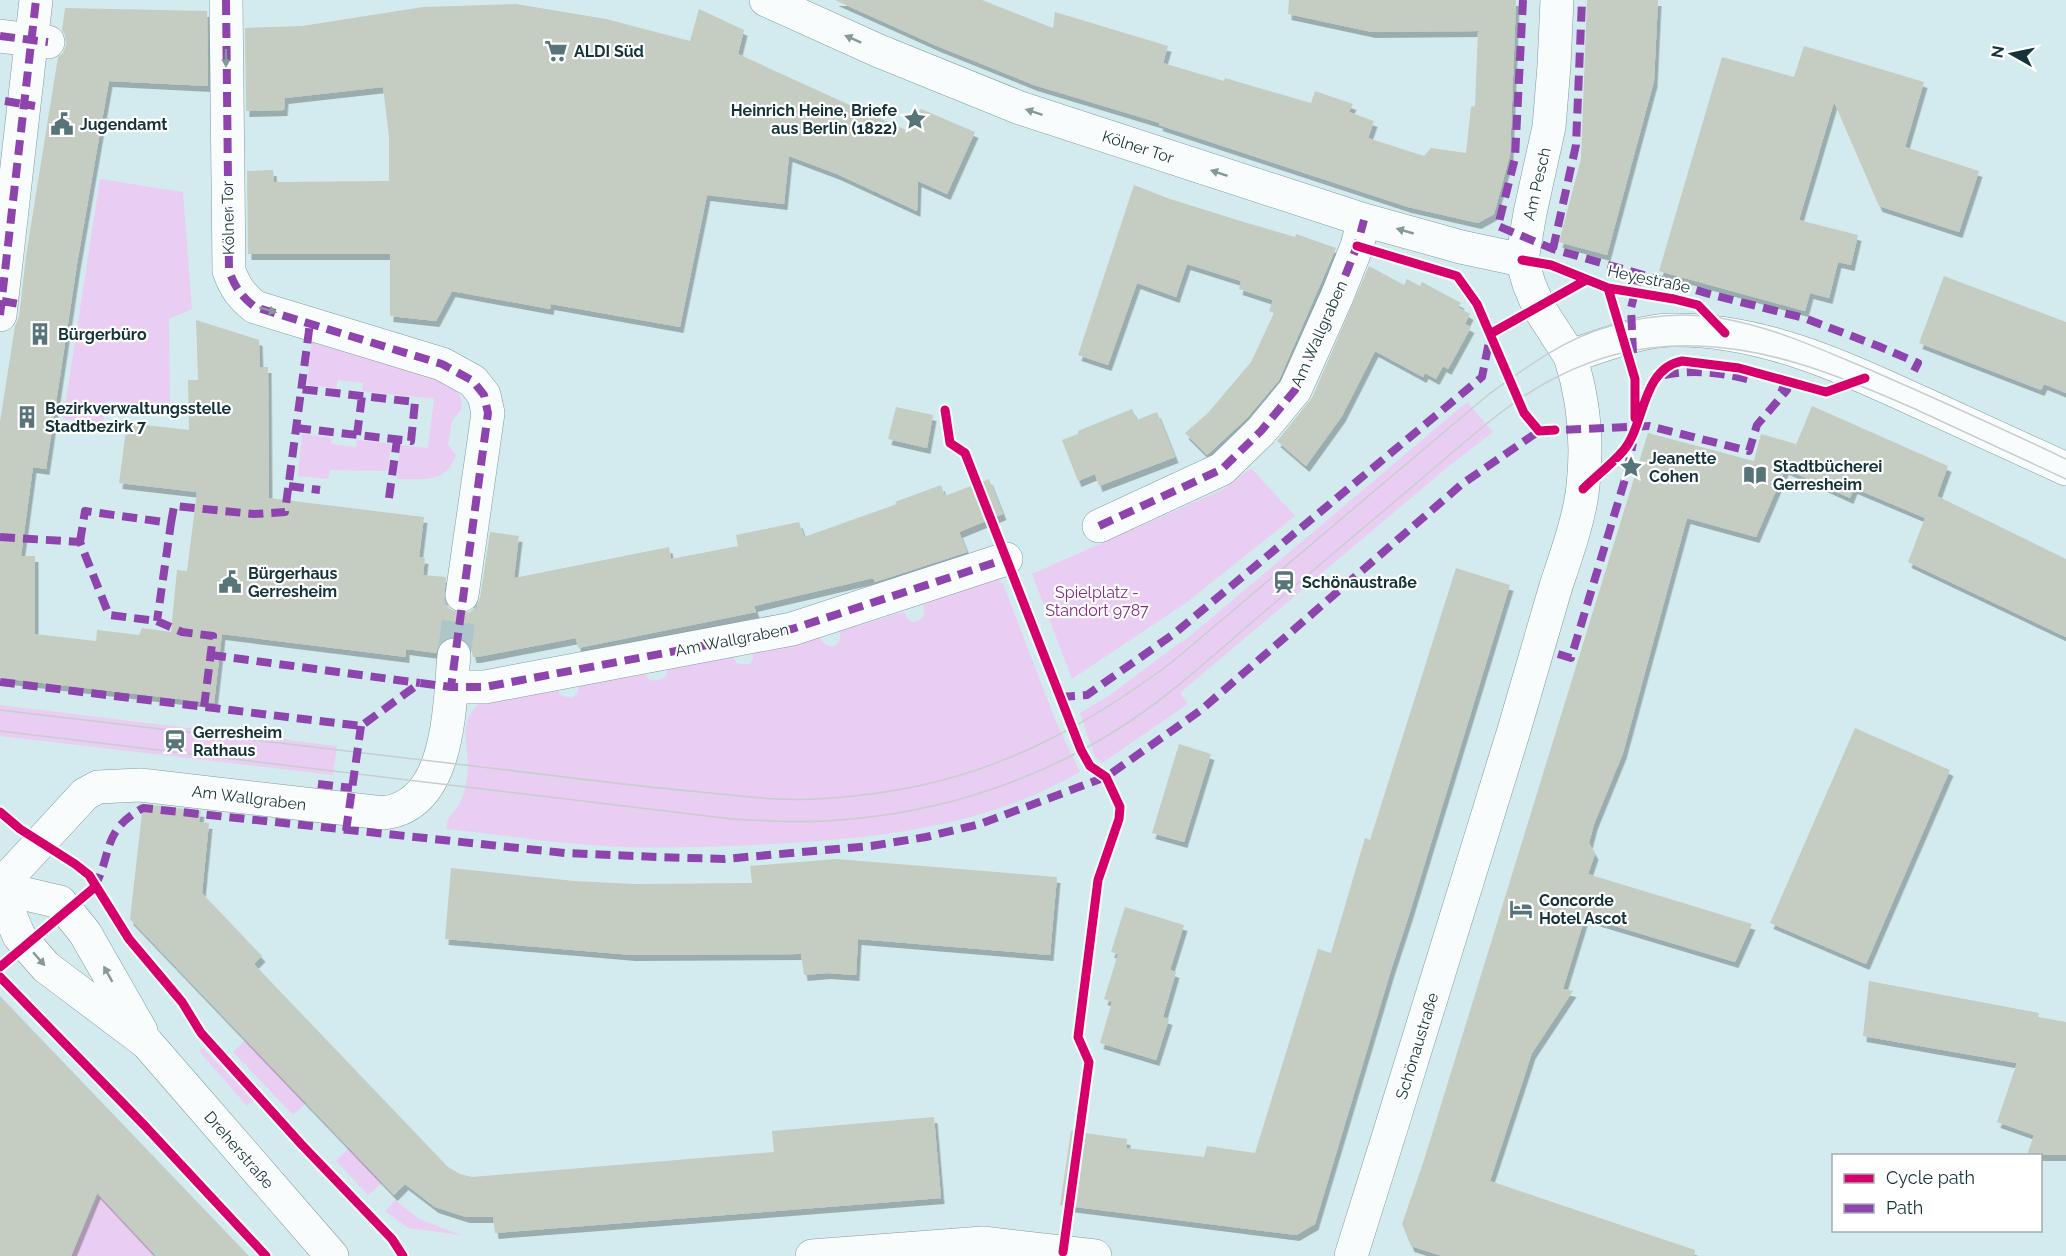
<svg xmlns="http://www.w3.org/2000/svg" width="2066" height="1256" viewBox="0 0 2066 1256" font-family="Raleway,sans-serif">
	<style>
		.green { fill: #eacdf2 }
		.building { fill: #c5ccc2; filter: url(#shadow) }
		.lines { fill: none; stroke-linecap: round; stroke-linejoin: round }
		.street-tunnel { stroke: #adc6ca; stroke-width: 33; stroke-dasharray: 33 16; stroke-linecap: butt }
		.street-casing { stroke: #819c9f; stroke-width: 34 }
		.secondary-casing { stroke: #819c9f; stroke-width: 34 }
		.street { stroke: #f8fcfc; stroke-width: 33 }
		.secondary { stroke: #f8fcfc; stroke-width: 33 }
		.tram { stroke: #c6cecf; stroke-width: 1.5 }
		.quiet { stroke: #8e44ad; stroke-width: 8; stroke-dasharray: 15 8; stroke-linecap: butt }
		.cycleway-casing { stroke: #fff; stroke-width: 13 }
		.cycleway { stroke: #d6006c; stroke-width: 9 }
		.oneway { fill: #86989a }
		.labels { text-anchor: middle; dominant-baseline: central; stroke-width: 4.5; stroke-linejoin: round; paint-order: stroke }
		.poi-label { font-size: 16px; font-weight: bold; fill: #143439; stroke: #fff; text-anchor: start }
		.street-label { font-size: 16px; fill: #143439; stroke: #fff }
		.park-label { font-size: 16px; fill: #872a83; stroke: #fff }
	</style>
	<defs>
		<filter id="shadow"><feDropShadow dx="3.5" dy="6" stdDeviation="0" flood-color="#0004"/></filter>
	</defs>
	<rect width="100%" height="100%" fill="#d3ebee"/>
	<path class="green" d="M100,179l83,13 9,117 -23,10 1,87 -63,-5 -4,23 -40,-5z
		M312,338l130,41 15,12 5,10 -1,9 -9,11 -4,24 8,10c-10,29 -33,24 -59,24l3,-34 28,3 6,-49 -72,-8 1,-8 -25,-3 -2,8 -29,-3z
		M1467,402l26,30 -43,33 -270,228 8,11 -86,59 -7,-6 -15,-44 30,-18 72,-54 1,1z
		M302,434l30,4 -1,6 25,3 1,-7 34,4 -3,27 -58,-1 -2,9 -30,-3z
		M1251,468l44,48 -109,87 -114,76 -40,-105 192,-85z
		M990,578l8,1 5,5 53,138 24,50c-101,58 -212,67 -326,73 -50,2 -100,4 -150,1 -53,-3 -106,-12 -158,-17 1,-14 9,-16 15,-28 3,-7 5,-16 6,-23 5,-28 -13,-54 13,-75l78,-15 2,7 11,3c7,-3 8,-7 7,-14l67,-13c1,13 14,11 22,4v-8l65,-13 5,10h13l3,-5v-9l66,-14c7,16 24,13 21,-5l64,-19 4,7 5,3c10,-1 13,-7 10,-17z
		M0,705l337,41 -4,29 -333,-39z
		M246,1040l60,63 -13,12 -60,-63z
		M203,1048l51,52 -7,6 -48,-55z
		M349,1148l33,35 -14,12 -32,-34z
		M102,1188l54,65 -4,3h-81z
		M395,1200l24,19 42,16 -53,-7 -23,-17z"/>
	<path class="building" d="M835,0h147l71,28 2,-16 113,34 -5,17 61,18 1,-3 86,25 4,-12 38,13 -4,8 25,9 -6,17 56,18 7,-8 35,5 5,-46 4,-1 3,-75 -106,1 -84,-18 1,-14h227l-6,155 -16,59 -16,9 -70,-16 -249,-82 1,-2 -126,-38 -97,-39z
		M1587,0h71l-4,81 -47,174 -48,-13 22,-83z
		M516,4l90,15 84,22 9,-32 45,21 -6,24 127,58 46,20 10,-23 54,23 -28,62 -29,-13 -1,30 -80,-37 -48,-18 -5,48 -77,-9 -27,132 -129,-23 -1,5 -98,-18 -16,30 -46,-5v-62h-142l-1,-83 26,-1 1,12 115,-1v-44l-6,-50 -98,11 -1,12 -38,1 -1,-83 57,-2 121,-19z
		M65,8l142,3 1,75 -99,-5 -32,183 -31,205 -13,-2 -12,89h14v78l61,7 1,-11 42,5 3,-7 29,4 6,-62 10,1 10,-79 -78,-9 8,-60 62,7 -1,-50h10l-2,-60 63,20 1,27h8l1,131 155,19 -5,40 6,1 -2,17 23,2 -2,24 6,8 9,4 11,-1 7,-6 3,-8 10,-66 29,4 -5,42 155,-31 2,12 67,-13 -2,-11 63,-13 5,15 93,-33 -2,-2 46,-17 4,11 44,-17 14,35 -44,18 8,20 -92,30 -2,-4 -119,28 2,6 -178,36 -2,-10 -99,19h-4l-2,-9 -6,-8 -10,-4 -10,2 -6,6 -3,9 -30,-4v8l-184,-23 -8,69 -214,-25v-256l15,-96 4,-9 7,-61 32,-199 5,-4 3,-8 -1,-10 -3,-5z
		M1804,46l120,36 -19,65 74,24 -20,61 -80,-26 -45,-104 -35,118 59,15 -7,30 -13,-3 -9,36 -19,-5 -5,18 -146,-40 63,-214 72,20z
		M1134,185l36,14 77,24 48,14 1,-3 40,14 -57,132 -32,38 -40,37 -22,-22 23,-20 43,-51 23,-49 -5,-2 4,-11 -34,-11 2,-8 -54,-17 -11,33 -39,-14 -29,82 -30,-10z
		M1369,266l35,19 3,-6 13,7 2,-4 39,21 -3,4 12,7 -5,10 6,3 -23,42 -5,-3 -7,13 -11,-6 -2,4 -48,-26 -33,65 -36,50 -29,-25 35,-43z
		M1944,276l122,46v71l-22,-9 -3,6 -122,-47z
		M1812,406l136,60 -11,30 129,63v78l-158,-75 17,-44 -71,-30 -4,10 -64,-29z
		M896,407l37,8 -6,33 -39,-9z
		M1132,409l5,11 20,-8 18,45 -76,29 -4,-12 -17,7 -16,-41 16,-6v-3z
		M1648,433l106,28 7,-27 35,10 -40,93 -69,-19 -64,235 -29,71 -5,19 6,11 -7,20 164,50 -17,38 -150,-45 -22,72 10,2 -41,62 -42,128 205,69 -1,6h-252l-31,-10 -9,-22 22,-64z
		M1456,568l54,17 -101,330 -18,55 -76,254 -19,11 -236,-30 11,-74 56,8 -1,9 78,9 3,-11 48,7 63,-204 13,4 34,-115 5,2z
		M1855,728l95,42 -84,194 -96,-41z
		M1179,744l32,10 -27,88 -32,-9z
		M143,804l58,7 -2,11 10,1 -7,70 60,63 -8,8 194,203 12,7 12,3 302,-25 -2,-21 162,-14 7,81 -446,35 -2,-16h-27l-31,-10 -30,-23 -11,11 -264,-276z
		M836,859l221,18 -7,78 -192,-16 -2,36 -29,-2 -23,2 -3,-21 -169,1 -187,-16 6,-71 123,13 60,3 118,-1 -2,-17z
		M1125,907l59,18 -14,45 6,2 -13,45 6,2 -13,41 -56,-17 12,-41 -8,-3 14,-45 -7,-2z
		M1869,981l170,32 -1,4 28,5v133h-39l7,-20 -37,-13 20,-59 -154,-27z
		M0,996l135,141 114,119h-93l-59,-63 -26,63h-71z"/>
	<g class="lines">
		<path class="street-tunnel" d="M454,655l8,-60"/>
		<g class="street-casing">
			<path id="street" d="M226,0l3,271c6,16 12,25 26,36l187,57 31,17 11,14 4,18 -26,182
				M766,0l113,51 141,57 344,112 97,27 61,13
				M1557,0l-3,66 -5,61 -19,86 -8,47 7,24 10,24 31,48
				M0,36l48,6
				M0,315l36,-315
				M1099,526l123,-57 39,-38 34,-41 43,-96 19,-48 7,-26
				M451,687h34l307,-58 214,-70
				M0,886l85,-92 13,-7 42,-2 243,28c68,-7 66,-107 71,-158
				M812,1256l171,-13 112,13"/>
		</g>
		<g class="secondary-casing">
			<path id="secondary" d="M0,888l60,14 25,31 56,98
				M0,891l19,45 27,31 101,76 185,213
				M1351,1256c55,-175 109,-350 163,-526 14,-48 28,-96 42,-144 10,-30 24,-69 27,-100 5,-45 1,-87 -13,-130 33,-10 67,-25 101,-26 89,-2 172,37 251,73 48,22 96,44 144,66"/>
		</g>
		<use href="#street" class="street"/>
		<use href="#secondary" class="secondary"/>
		<path class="tram" d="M0,710c169,20 338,40 507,60 64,8 128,16 193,22 26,2 52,6 79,7 46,2 94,-4 139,-13 95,-20 177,-66 254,-124l317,-268c38,-27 73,-54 118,-67 36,-11 76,-15 113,-9 54,9 105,33 155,54 64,28 128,57 191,87
			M0,731l732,88c36,2 71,4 106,1 104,-7 205,-41 291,-98 46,-31 87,-69 129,-105 56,-48 112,-95 168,-142 42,-35 83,-75 133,-99 43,-22 91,-32 139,-30 76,2 149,33 217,63 50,23 101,47 151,70"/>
		<path class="quiet" d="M226,0l3,271c6,16 12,25 26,36l187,57 31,17 11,14 4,18 -37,274
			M1523,0l-8,158 -17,68 55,23 160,46 91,23 74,28 40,17 -4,8
			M0,36l48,6
			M5,101l30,5
			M1553,249l23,-104 6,-145
			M2,301l17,3
			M0,315l36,-315
			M1633,353l-2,-45 9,-35
			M1664,375c30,-6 61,-2 91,6
			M296,428l115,13 4,-39 -115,-13
			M357,435l5,-39
			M289,486l31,4
			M389,498l8,-58
			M171,523l3,-17 80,8 31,-2 25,-189
			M1099,526l123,-57 39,-38 34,-41 43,-96 19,-48 7,-26
			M0,537l80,5 29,73 48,6 25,11 31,4 -9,71
			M80,542l5,-31 86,12 -14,98
			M1558,654l13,4 55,-182 7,-33
			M211,655l209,28
			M0,682l361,44 59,-43 31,4h34l307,-58 214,-70
			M1060,697l27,-2 88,-62 307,-256 8,-40
			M318,784l34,4
			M346,831l15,-105
			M94,888c19,-35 7,-57 49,-80l422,45 91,4 68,2 147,-13 55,-9 54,-13 126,-47 95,-67 261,-226 77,-53 110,-5 100,25 8,-26 30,-35 -11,-4"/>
		<g class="cycleway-casing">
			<path id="cycleway" d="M1357,246l100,30 20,28 47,109 15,18 16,-1
				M1522,260l29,5 57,23 66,11 24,6 27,28
				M1608,288l27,91v39
				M1490,334l96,-54
				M945,410l5,33 15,10 116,297 9,16 16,11 14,30 -1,12 -21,61 -20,157 11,25 -26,190
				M1583,489c12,-12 29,-25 40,-38 22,-25 18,-82 59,-90l57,7 87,24 39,-14
				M0,812l20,17 55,35 14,11 40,64 53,63 19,31 100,111 91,95 11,17
				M0,967l95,-80
				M0,977l145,149 121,130"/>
		</g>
		<use href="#cycleway" class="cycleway"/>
	</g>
	<defs><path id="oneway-solid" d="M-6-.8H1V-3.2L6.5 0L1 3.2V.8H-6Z" transform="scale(1.5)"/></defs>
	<g class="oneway">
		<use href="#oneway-solid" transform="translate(853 39) rotate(-156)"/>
		<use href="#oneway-solid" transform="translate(226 58) rotate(90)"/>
		<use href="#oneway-solid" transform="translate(1034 112) rotate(-162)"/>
		<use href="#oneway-solid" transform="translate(1219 173) rotate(-162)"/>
		<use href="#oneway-solid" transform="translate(1405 231) rotate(-164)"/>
		<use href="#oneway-solid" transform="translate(268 310) rotate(16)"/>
		<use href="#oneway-solid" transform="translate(39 959) rotate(49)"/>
		<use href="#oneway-solid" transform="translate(108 974) rotate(-119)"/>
	</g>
	<defs>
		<g id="supermarket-bare" transform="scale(1.8)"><path d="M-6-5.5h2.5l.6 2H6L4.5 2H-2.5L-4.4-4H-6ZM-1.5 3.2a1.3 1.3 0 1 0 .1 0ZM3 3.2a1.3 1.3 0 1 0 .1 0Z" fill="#577478" stroke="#fff" stroke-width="2.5" paint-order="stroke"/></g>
		<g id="sight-bare" transform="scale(1.8)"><path d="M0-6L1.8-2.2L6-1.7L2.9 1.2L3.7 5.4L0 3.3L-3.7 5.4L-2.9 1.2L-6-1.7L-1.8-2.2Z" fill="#577478" stroke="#fff" stroke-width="2.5" paint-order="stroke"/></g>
		<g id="civic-bare" transform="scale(1.8)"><path d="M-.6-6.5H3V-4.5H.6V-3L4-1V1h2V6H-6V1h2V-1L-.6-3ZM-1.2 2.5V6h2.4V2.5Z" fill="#577478" stroke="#fff" stroke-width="2.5" paint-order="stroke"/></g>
		<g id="building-bare" transform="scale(1.8)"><path d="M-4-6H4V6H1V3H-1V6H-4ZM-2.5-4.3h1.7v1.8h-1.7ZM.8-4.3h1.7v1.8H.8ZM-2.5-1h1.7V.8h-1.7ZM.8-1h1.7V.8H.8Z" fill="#577478" stroke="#fff" stroke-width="2.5" paint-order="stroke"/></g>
		<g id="library-bare" transform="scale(1.8)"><path d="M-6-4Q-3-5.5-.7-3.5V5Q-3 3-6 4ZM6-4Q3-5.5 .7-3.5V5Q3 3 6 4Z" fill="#577478" stroke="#fff" stroke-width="2.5" paint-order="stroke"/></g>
		<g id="station-bare" transform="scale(1.8)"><path d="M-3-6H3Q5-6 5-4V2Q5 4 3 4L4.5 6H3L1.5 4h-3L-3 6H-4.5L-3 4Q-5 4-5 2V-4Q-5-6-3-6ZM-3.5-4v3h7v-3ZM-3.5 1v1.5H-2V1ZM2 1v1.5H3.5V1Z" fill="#577478" stroke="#fff" stroke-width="2.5" paint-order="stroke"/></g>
		<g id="hotel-bare" transform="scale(1.8)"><path d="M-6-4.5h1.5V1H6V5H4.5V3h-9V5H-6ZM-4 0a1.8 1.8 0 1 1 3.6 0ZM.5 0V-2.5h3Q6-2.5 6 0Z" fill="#577478" stroke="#fff" stroke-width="2.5" paint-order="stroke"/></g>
	</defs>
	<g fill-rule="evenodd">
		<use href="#supermarket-bare" x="556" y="51"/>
		<use href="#sight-bare" x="915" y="119"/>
		<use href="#civic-bare" x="62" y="124"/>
		<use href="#building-bare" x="40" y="334"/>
		<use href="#building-bare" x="27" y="417"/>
		<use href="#sight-bare" x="1631" y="467"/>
		<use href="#library-bare" x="1755" y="475"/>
		<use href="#civic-bare" x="230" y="582"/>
		<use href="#station-bare" x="1284" y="582"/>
		<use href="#station-bare" x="175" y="741"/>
		<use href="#hotel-bare" x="1521" y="909"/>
	</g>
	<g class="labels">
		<g class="poi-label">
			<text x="574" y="51">ALDI Süd</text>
			<text x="897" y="110" text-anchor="end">Heinrich Heine, Briefe<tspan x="897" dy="18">aus Berlin (1822)</tspan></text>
			<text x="80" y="124">Jugendamt</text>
			<text x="58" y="334">Bürgerbüro</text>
			<text x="45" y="408">Bezirkverwaltungsstelle<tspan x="45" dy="18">Stadtbezirk 7</tspan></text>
			<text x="1649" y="458">Jeanette<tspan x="1649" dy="18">Cohen</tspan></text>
			<text x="1773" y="466">Stadtbücherei<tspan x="1773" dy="18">Gerresheim</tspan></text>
			<text x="248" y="573">Bürgerhaus<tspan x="248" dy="18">Gerresheim</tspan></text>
			<text x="1302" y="582">Schönaustraße</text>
			<text x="193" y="732">Gerresheim<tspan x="193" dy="18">Rathaus</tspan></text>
			<text x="1539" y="900">Concorde<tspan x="1539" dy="18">Hotel Ascot</tspan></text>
		</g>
		<g class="street-label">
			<text transform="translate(1138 147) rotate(18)">Kölner Tor</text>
			<text transform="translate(1537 184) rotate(-77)">Am Pesch</text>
			<text transform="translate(228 218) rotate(-91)">Kölner Tor</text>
			<text transform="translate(1649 279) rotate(12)">Heyestraße</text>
			<text transform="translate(1319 334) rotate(-66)">Am Wallgraben</text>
			<text transform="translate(732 640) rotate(-11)">Am Wallgraben</text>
			<text transform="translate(249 798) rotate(7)">Am Wallgraben</text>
			<text transform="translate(1417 1046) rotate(-73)">Schönaustraße</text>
			<text transform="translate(239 1150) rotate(49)">Dreherstraße</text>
		</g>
		<g class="park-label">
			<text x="1097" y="592">Spielplatz -<tspan x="1097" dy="18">Standort 9787</tspan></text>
		</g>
	</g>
	<rect x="1832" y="1154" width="210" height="78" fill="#ffffff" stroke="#a1aeb0" stroke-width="1.5"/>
	<rect x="1844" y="1174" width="30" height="9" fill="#d6006c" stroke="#a1aeb0" stroke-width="1.5"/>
	<text x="1886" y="1184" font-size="18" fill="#143439">Cycle path</text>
	<rect x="1844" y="1204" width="30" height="9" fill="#8e44ad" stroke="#a1aeb0" stroke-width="1.5"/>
	<text x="1886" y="1214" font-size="18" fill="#143439">Path</text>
	<g transform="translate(2012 54) rotate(279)" stroke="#ffffff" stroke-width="4.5" paint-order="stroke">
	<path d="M0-4.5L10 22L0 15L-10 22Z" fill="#143439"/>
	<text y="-9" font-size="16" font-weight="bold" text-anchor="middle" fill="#143439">N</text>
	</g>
</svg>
